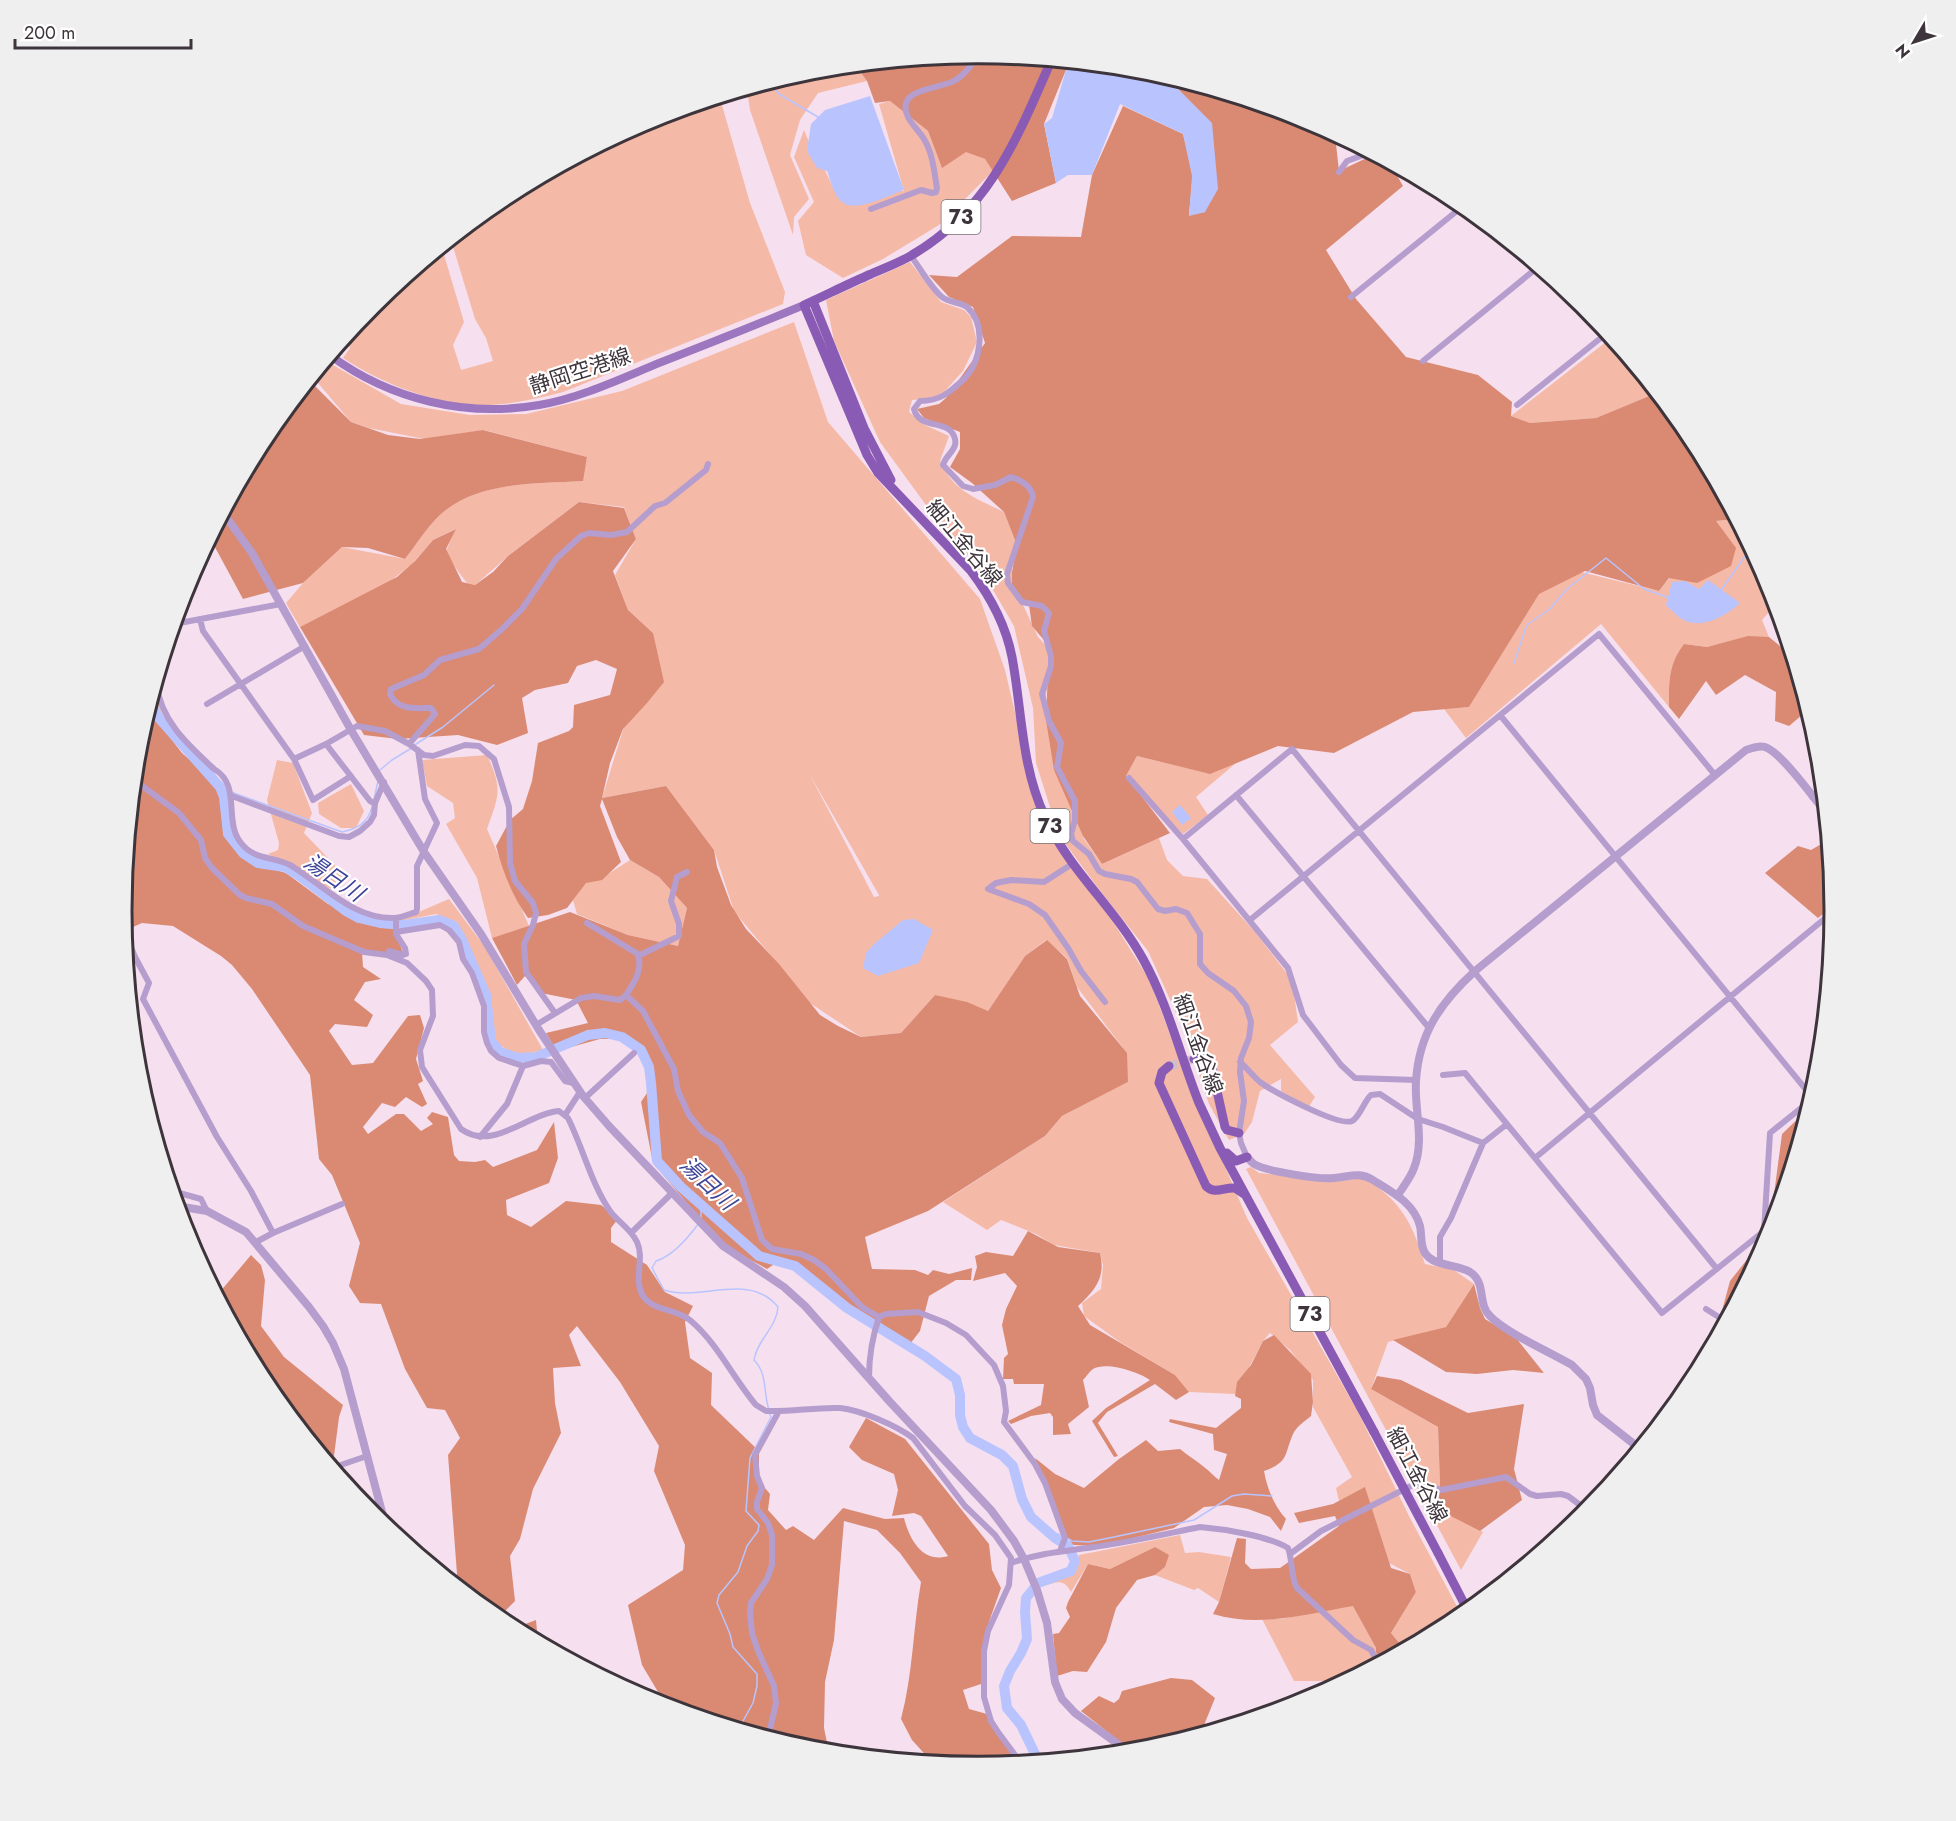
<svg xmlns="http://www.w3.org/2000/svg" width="1956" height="1821" viewBox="0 0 1956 1821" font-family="Jost,'Noto Sans JP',sans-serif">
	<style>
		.green { fill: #f5b9a7; fill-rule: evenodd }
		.forest { fill: #da8a72 }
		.water { fill: #b9c4ff }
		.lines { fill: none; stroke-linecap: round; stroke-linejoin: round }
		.stream { stroke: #b9c4ff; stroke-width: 1.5 }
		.river { stroke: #b9c4ff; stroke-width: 10 }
		.primary-tunnel { stroke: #d1becb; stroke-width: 9; stroke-dasharray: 9 4.5; stroke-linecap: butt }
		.minor { stroke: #b59dce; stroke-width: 6 }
		.tertiary { stroke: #b59dce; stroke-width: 8 }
		.secondary { stroke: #9c77bf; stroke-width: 8 }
		.primary { stroke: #8a5bb4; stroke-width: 9 }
		.primary-bridge { stroke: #8a5bb4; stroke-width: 9 }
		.labels { text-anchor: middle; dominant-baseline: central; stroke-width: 4.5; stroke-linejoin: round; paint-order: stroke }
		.shield { fill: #fff; stroke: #777276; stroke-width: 1.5 }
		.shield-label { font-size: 20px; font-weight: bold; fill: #3d353b }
		.street-label { font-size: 21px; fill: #3d353b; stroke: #fff }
		.water-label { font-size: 22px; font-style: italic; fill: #3e4498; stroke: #fff }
		.rim { fill: none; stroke: #3d353b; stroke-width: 3 }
	</style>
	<rect width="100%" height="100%" fill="#f6e0ef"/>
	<path class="green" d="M856,66l11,15 -49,12 -18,27 -10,35 19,44 -15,18 -1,18 -43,-125 -3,-20 64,-20z
		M720,98l30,105 35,89 -2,12 -220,88c-24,6 -48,12 -72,13 -48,3 -109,-21 -148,-47l7,-10 -4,-11 27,-32 69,-57 22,74 -11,23 8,25 32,-9 -7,-23 -11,-19 -24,-79 51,-42 149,-79z
		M890,101l38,30 13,34 25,-14 19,8 8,12 -54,54 -56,34 -40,19 -37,-23 -8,-34 16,-19 -20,-45 10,-27c8,21 21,37 29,58l71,3 -25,-87z
		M910,262l31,40 23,8 7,7 6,25 -14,29 -19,21 -12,6 -20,2 -3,12 16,13 24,11 -9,25c14,31 36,37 64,51l12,29 -4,20v29l6,4 20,43 11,12 -4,68 9,23 13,56 12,24 5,19 18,25 57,-26 8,22 16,16 24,3 48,53 37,48 6,42 -28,23 45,52 -7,11 -27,-17v-12l-21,12 -8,31 -8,12 -15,6 -20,-36 -22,-67 -39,-86 -50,-63 -39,-53 -23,-72 -3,-55 -19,-82 -21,-36 -23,-32 -36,-42 -54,-74 -46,-101 -8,-41z
		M794,322l34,100 152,177 25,71 37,157 60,77 48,77 28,75 69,162 110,192 53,108 52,98 -8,7 -50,26 -13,-16 25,-41 -6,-18 -21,-11 -24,-75 -26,13 -3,-13 16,-11 -39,-70v-27l-23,-30 -20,-17 -7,8 -28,53 -46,-2 -14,-17 -55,-33 -36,-26 -2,-13 19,-14 2,-24 -3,-12 -46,-8 -18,-11 -35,-14 -14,10 -44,-28 102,-66 17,-20 66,-34 -5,-34 -46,-61 -10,-29 -21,-18 -21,16 -37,55 -53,-16 -34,38 -40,4 -51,-34 -76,-92 -20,-61 -48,-64 -64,12 51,-165 -25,-23 -13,-35 21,-36 -12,-32 -45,-5 -66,50 -38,33 -8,-2 -22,-29 10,-25 -22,11 -22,25 -22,17 -89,45 -14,-24 17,-20 39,-36 63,12c11,-14 22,-32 35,-44 36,-34 96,-31 142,-34l5,-24 -103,-27 -60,9 -55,-11 -18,-6 -38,-45 13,-16 75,43 69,11 56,-1 96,-23zM810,775l69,120v1l-5,1z
		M1611,338l48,59 -5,-3 -58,24 -66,5 -19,-7z
		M1735,519l34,64 7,21 -14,16 7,17 -26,1 -36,9 -23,-3c-16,21 -15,38 -15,63l-68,-83 -135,114 -22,-29 25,-2 69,-113 43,-22 78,19 57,-70z
		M155,688c2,35 33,57 57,79l-3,9 -25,-23 -34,-44z
		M487,755c16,35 12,40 0,74l42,97 -37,12 -15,-60 -31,-54 9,-6 -2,-15 -26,-17 -5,-26z
		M1137,756l70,17 29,-10 -40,34 12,18 -25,19 -57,-58z
		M277,760l16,3 19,50 -8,20 42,44 -15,12 -63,-35 10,-4 1,-7 -12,-43z
		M351,784l13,27 -8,17h-15l-22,-14 -1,-11z
		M630,860l29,17 28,31 -9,38 -50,-11 -51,-21 -4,-14 13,-18 19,-6z
		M449,899l36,48 58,103c-24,6 -31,6 -50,-11 -1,-42 -16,-80 -36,-117l-21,-8 -36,7 2,-2z
		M1251,1167l8,6 79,8 27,-3c38,26 46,43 60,86l29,6 20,14 -28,43 -58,15 -17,47 67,38 2,57 -3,25 46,23 -22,38 -215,-401z
		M1180,1535l5,18 14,-1 32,5 -12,45 -21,-14 -4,2 -39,-15 10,-8 -10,-20 -45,22 -22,-5 -17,28c-8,-14 -13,-10 -28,-6l4,-4 26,-11 6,-16z
		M1353,1605l23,43 1,15 -33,18h-50l-32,-62h19z"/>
	<path class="forest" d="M978,54l93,9 -5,7 -22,54 12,59 -44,18 -27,-42 -19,-7 -24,16 -14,-37 -38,-30 -15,2 -8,-22 -11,-15z
		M1166,77l140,42 29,16 4,36 34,-16 18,10 12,21 -77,64 30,49 50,58 72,18 34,27 -1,14 19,7 66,-5 58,-24 5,3 31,38 45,84 -19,2 20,27 -5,18 -34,17 -28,-5 -10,13 -74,-20 -46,23 -70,113 -56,5 -79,41 -56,-7 -68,28 -73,-18 -11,20 44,57 -68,31 -19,-28 -29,-66 -8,-50 3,-74 -17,-20 -3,-21 -17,-15v-18l5,-27 -13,-33 -32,-29 -22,-16 10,-18v-17l-36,-14 -7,-9 22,-5 7,-6 39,-55 -12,-36 -24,-10 -20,-22 28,2 55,-41 69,1 11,-62 31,-69 60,28 10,38 -4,43 16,-3 7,-88z
		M310,381l41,41 37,13 32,4 63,-9 104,27 -4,24c-47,3 -106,0 -143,34 -13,12 -24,30 -35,44l-37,-11 -26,-1 -39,36 -60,16 -33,-61 56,-104z
		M579,502l45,6 12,31 -23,32 15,39 25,23 11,49 -17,21 -24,26 -13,34 -8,35 64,-12 48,64 3,17 14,38 15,24 33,35 41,51 18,11 23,11 40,-4 34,-38 32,7 21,9 37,-55 22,-16 20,19 13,37 47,57 1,29 -66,34 -17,20 -117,75 -63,26 7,32 43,1 13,5 5,-5 16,4 23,-6 -1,12h-15l-27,16 -9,35 -10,13 -122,-80 -15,1 -6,4 -38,-21 -36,-38 -40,-47 -12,-61 8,-12 -8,-40 -15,-11h-26l-43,12 -11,-18 42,-10 -12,-23 -35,-7 -16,-17 -8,9 -25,-47 78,-26 58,23 50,11 9,-38 -28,-31 -29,-17 -13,-23 -15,-38 -2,7 21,56 -19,18 -16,3 -19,25 -19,7 -20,3c-16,-22 -25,-46 -32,-72l14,-26 13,-11 9,-28 6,-38 31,-12 4,-4 1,-22 36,-10 7,-26 -21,-9 -19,6 -9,17 -33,7 -13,8 6,35 -31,12 -39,-10 -60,4 -34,-4 -64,-108 97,-50 18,-16 18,-21 23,-11 -10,20 16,33 13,3 18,-13 15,-16z
		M1748,636l21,1 23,19 16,54 -19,16 -14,-5 1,-29 -31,-17 -29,20 -10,-14 -27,38 -10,-12c0,-25 -1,-42 15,-63l23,3z
		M148,709l34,44 38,34 5,49 24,26 37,11 42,31 66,22 9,27 -41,-1 1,15 18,12 -16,3 -11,18 19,15 -6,12 -32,-3 -6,7 23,34 21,-2 35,-47 12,-1 4,13 -8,31 7,22 -5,3 9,20 -5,3 -16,-10 -11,10 -13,-4 -19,24 5,7 28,-20h8l17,17 12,-7 -6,-6 5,-6 16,5 6,38 5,6 16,1 10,-2 8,7 44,-17 17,-28 4,36 -9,25 -43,17 1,15 24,12 35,-26 35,4 17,14 -7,9v14l36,23 18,27 28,14 -8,16 5,36 22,15 -1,32 48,46v30l11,13 -2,16 18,20 7,-4 21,14 29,-32 42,11 19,-1c5,20 18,46 44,38l-27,-40 -7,-3 -22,3 6,-26 -4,-16 -32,-14 -13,-13 17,-29 39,21 84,105 3,26 9,18 -11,31 -9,36v29l-18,6 6,19 18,5 33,49 -42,4 -46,-5 -20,-22 -11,-21c12,-45 12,-91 20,-137l-21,-29 -23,-23 -33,-9 -10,119 -9,42 -1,46 5,24 -18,-2 -144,-43 -25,-42 -14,-60 55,-35 2,-25 -31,-74 5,-25 -39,-64 -43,-56 -8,9 12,31 -28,2 2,35 6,30 -28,56 -13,50 -10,17 5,45 -11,11 16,14 16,-6 2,22 -36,-20 -44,-35 -10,-132 12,-17 -15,-28 -18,-2 -22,-39 -24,-65 -21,-1 -11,-17 11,-43 -28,-68 -13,-16 -9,-84 -58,-86 -20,-24 -11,-9 -48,-30 -31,-3 -18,8 -2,-21 16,-167z
		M1823,843h5l6,62 -16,13 -53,-45 33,-27 13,4z
		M1808,1109l-39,130 -56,105 17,-63 39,-49 13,-98z
		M1028,1231l30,16 42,6c6,25 -5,37 -22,53l12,19 85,50 14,17 -13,8 -21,-16 -48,28 -9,11 20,33 -4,1 -22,-36 14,-13 44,-28c-11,-8 -44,-19 -57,-11 -4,3 -7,8 -10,11l6,27 -21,17 3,10 -18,1v-18l-3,-4 -19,3 -20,8 -3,-3 33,-16 3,-21h-30l-1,-5h-10l1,-21 4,-4 -6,-29 4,-16 11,-23 -12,-13 -32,8 4,-14 -2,-11 11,-4 27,4z
		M251,1255l10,10 4,15 -4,46 23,31 59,48 -4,12 -5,39 -7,4 -61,-74 -52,-97 5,4z
		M1474,1284l6,24 5,11 31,19 28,35 -31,-3 -36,4 -31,-2 -53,-32 53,-13z
		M1274,1335l37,39 2,28 -2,14c-6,5 -15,11 -18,18 -9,21 -4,28 -29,37 3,17 10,35 22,48l-5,12 -11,-14 -22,-8 -21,-4 -23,2 -30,21 -73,18 -28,-1 -12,-16 -26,-71 20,16 29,14 35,-29 27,-19 12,11 22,-2c8,7 16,11 24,18 6,4 9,9 15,13l8,-26 -13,-4 -1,-16 -44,-12 1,-3 46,9 25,-20v-9l-6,-3 2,-14 14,-17 12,-24z
		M1377,1376l24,4 67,33 56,-9 -10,65 8,31 -42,31 -43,-22 3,-25 -2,-57 -67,-38z
		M1365,1487l26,81 19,6 6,18 -25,41 13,16 -20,11 -8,-7v-5l-23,-42c-45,8 -95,22 -140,8l6,-12 18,-64 9,1 -1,24 6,6 29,-1 59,-42 -4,-10 -36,7 -5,-10 39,-9z
		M1155,1547l14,8 -4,12 -10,8 -18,5 -21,28 -10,34 -19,30 -14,-1 -16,5 -4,-42 6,-1 11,-16 -4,-9 2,-6 20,-38 22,5z
		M1171,1678l21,2 23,18 -13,32 1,3 -58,18 -12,1 -52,-41 18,-15 15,7 5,-4 3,-8z"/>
	<path class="water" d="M1104,66l41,5 21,6 46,46 6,66 -13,23 -16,4 3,-40 -9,-42 -63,-30 -28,71h-24l-12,8 -12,-59 8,-6 14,-48h23z
		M870,96l34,94c-14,5 -45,21 -59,14 -11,-6 -14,-23 -18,-33l-10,-3 -10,-17 4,-27 14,-14z
		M1708,580l32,23c-15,14 -41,28 -60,15 -5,-4 -10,-9 -14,-13l6,-23 13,-1 14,8z
		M1180,805l11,13 -9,7 -10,-13z
		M914,919l19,11 -14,33 -41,13 -15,-8 3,-15 8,-9 29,-24z"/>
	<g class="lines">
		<path class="stream" d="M769,83l10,11 39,23
			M1721,590l25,-35 6,-5
			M1514,663l11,-33 3,-6 22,-15 17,-20 39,-31 38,31 23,8
			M413,746l30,-19 51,-42
			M380,770l12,-10 18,-11
			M220,787l7,3
			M231,792l111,40c15,-3 26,-9 30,-25
			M374,799l4,-18
			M681,1187l20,21v11
			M699,1223c-11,15 -26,33 -43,38l-4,7 12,22c37,12 85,-19 114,17 -1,20 -21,33 -24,53 14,14 9,33 15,50
			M1055,1538l3,-4 2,1
			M1067,1538l5,3 17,1 25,-5 80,-17 38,-24 12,-2 28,2
			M761,1735l-2,-5 -15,-5 -1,-4 10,-18 4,-17v-12l-24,-27 -3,-13 -13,-31 2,-8 19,-23 9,-26 11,-15 1,-6 -13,-14 4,-53 21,-41 -1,-3"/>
		<path class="river" d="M150,702l8,15 62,70 4,10 4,37 15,19 15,10 27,4 16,10 45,34 13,7 21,5 24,2 35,-5 15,6 8,14 24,55 5,46 9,11 18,6 18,-1 52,-22 17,-2 17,4 19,13 8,17 2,16 6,78 24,26 78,69 36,10 52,42 78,48 31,23 4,16v20l3,12 7,11 32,17 11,11 9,33 9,18 24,21 13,8 7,15 -4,10 -33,12 -12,15 -1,14 2,27 -6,14 -11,18 -6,15 3,22 14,17 14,29 7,7"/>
		<path class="primary-tunnel" d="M1169,1066l25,-7"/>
		<path class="minor" d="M1339,172l8,-11 22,-8
			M871,209l50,-19 11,3 4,-1 1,-4c-3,-17 -4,-34 -13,-49 -5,-8 -12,-14 -16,-22 -14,-29 32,-28 46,-36 11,-6 18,-17 25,-27
			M911,256c9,12 20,32 31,41 7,6 19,5 25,10 20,18 14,55 -3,72 -15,14 -24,22 -44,22l-6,8c5,21 33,10 40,27 6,13 -9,19 -11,29l20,21 10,3 22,-4 16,-8c10,3 20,9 22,20l-26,77 1,9 14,19 20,4 7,7 -5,18 7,25v10l-9,28 7,27 12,22 -4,24 18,34v19l-4,14 2,7 16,13 10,17 6,3 26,5 6,3 21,27 7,2 11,-2 11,4 13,21v30l8,9 26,18 12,15 5,16 -2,16 -8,20 -1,14 4,29 -5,32 2,10 6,14
			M1566,290c14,18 33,49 53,58
			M1351,297l112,-91
			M1423,361l115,-94
			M1517,405l90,-72
			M200,619l3,12 91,128
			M174,624l107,-20
			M156,683c5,38 31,61 58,86 28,16 9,52 27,74 13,17 31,13 49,22 6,3 13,9 19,13 26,18 51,41 85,40 7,0 15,-4 22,-6l1,-3v-43l20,-43 -12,-24 -7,-49
			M207,704l98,-58
			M1500,715l312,382
			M326,744l-32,15 19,41 38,-24
			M409,744l26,-30 -4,-6c-16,0 -33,3 -41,-14l1,-5 33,-14 16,-15 39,-11 22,-19 21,-21 34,-50 25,-23 8,-3 22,2 16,-3 28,-26 10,-3 41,-33 2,-6
			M1129,778l54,61 105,129 15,47 38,50 14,13 61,2
			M134,780l45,33 22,27 4,18 7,10 28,27 6,3 26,6 31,22 61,26 23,3 20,8 19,18 6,9 1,26 -13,34 2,17 39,62c32,23 65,-15 98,-18l9,7c15,30 23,65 42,93 8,11 21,18 27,31 8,17 -4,38 6,54 11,16 34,12 48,25 27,23 42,57 65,84l10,6c25,1 50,-4 74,-3 21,2 57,18 73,30l52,68 30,29 16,23 -2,27 -21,46 -4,20v46l7,24 7,11 23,31
			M1236,795l193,233
			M232,796l107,40 10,1 11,-6 10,-9 4,-7 1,-12 9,-21
			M1812,797l10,-9
			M375,804l-5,-3 -44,-57 31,-18 28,5 24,13 15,11 9,1 32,-11 14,1 15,13 15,48 1,56 5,18 18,22 3,10 -3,12 -9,19 2,28 29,41
			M1183,839l109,-90 425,520
			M1072,864l-28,18 -33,-2 -15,3 -8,6 41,15 16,11 23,33 13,23 24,31
			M1250,920l349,-286 116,141
			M587,923l51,31c5,16 -4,29 -12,41
			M123,928l12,29 14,26 -6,16 74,138 34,54 22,42
			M396,932l44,-7 9,5 10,12 4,17 9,14 12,33v26l3,11 4,8 8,7 24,8 -16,38 -27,33
			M387,955l2,-4 14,4 3,-1 -1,-6 -9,-14v-16
			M638,956l41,-20v-12l-8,-23 6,-24 10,-5
			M126,958l3,4 6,-5
			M536,1025l45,-27 13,-2 26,4 6,-5 17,16 31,58 4,22 11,24 14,17 17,11 22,35 20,62 10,9 29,5 13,6 12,9 36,38 17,10
			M1240,1062c7,6 13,14 20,20 12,9 79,45 92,39 8,-4 12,-20 19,-26l9,-1 38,25 25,8 40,16
			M523,1066l18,-5 10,1 14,19 8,2
			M1443,1075l22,-2 197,240 102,-82 6,-98 41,-33
			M585,1098l49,-45
			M565,1115l15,-23
			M1535,1158l299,-247
			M172,1191l29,8 6,12
			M631,1233l41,-40
			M256,1242l17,-9 69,-29
			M1440,1263v-26l11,-19 32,-75 24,-19
			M1706,1309l19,12
			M869,1377c0,-22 3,-39 10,-60l7,-3 32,-2 28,11 20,12 28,30 9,21 3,25 -2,11 31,42 10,19 20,55 -5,13
			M332,1468l35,-12
			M1290,1554l31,-23 92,-46 7,-1 21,6 65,-13 24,17 7,2 24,-2 7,2 20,15
			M1011,1563c27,-10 55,-12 83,-16 36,-5 71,-13 106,-20 24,2 68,9 88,21 5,13 2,27 9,40l56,52 18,10 7,13
			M768,1738l8,-35 -2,-17 -16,-35 -6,-18 -2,-19 1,-11 16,-24 5,-14v-30l-4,-12 -11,-14v-7l5,-14 -5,-12 -2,-21 24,-44"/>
		<path class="tertiary" d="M224,514l28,39 99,177 73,122 57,82 58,96 44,66 26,30 114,120 61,41 21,19 85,96 101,108 23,31 10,18 13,31 10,33 8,59 7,17 13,14 54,39
			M1247,1157c2,2 4,5 7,7 11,7 66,16 80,14 15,-1 25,-7 39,2 19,12 41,23 47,46 2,9 0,20 5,27 9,14 32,11 45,19 17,11 7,32 20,44 16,17 60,36 82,49l14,14 4,9 3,17 4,10 42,33
			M1398,1195c5,-8 13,-18 16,-27 11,-28 0,-59 2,-87 3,-48 25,-79 59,-110l271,-221c6,-2 13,-5 19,-3 16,5 48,50 60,65
			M177,1206l30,5 39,21 63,75 14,19 10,17 11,26 42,158"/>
		<path class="secondary" d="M331,356c59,43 134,62 208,49 41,-7 81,-26 120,-42 49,-19 97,-38 145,-58"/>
		<path class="primary" d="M1051,61c-34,78 -62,149 -139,194 -13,8 -28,13 -41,19 -23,10 -45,21 -67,31l63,150 11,18 93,98c19,25 35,55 41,86 10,53 9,109 33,160 24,53 70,91 98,142 25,45 37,96 56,144 7,15 14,30 21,45l154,284
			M813,301l51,127 27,52
			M1194,1059l8,-1 9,6 14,63 2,3 12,3
			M1169,1066l-7,6 -3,11 47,103c9,9 18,1 29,2l9,6
			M1227,1153l9,8 11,-4
			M1438,1553l30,58"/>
		<path class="primary-bridge" d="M1374,1432l64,121"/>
	</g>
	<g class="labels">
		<g class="shield">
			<rect x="941.5" y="200" width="39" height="34" rx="4.5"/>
			<rect x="1030.5" y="809" width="39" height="34" rx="4.5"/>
			<rect x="1290.5" y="1297" width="39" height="34" rx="4.5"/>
		</g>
		<g class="shield-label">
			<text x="961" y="217">73</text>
			<text x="1050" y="826">73</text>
			<text x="1310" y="1314">73</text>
		</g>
		<g class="street-label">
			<text transform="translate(580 371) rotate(-18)">静岡空港線</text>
			<text transform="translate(964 543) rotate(50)">細江金谷線</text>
			<text transform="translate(1198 1044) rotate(70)">細江金谷線</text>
			<text transform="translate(1417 1475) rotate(62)">細江金谷線</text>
		</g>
		<g class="water-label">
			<text transform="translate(334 877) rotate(34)">湯日川</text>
			<text transform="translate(708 1183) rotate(43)">湯日川</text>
		</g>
	</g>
	<path d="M0 0H1956V1821H0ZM132 910a846 846 0 1 1 1692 0a846 846 0 1 1-1692 0Z" fill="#efefef" fill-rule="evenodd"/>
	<path class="rim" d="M132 910a846 846 0 1 1 1692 0a846 846 0 1 1-1692 0Z"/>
	<g transform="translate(1914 42) rotate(231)" stroke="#ffffff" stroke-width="4.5" paint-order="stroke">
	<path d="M0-4.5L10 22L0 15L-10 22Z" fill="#3d353b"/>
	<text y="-9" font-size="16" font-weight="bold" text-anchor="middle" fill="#3d353b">N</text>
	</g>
	<path d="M15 39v9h176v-9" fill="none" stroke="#3d353b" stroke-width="3"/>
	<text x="24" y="39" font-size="18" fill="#3d353b" stroke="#ffffff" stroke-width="4.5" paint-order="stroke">200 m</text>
</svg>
